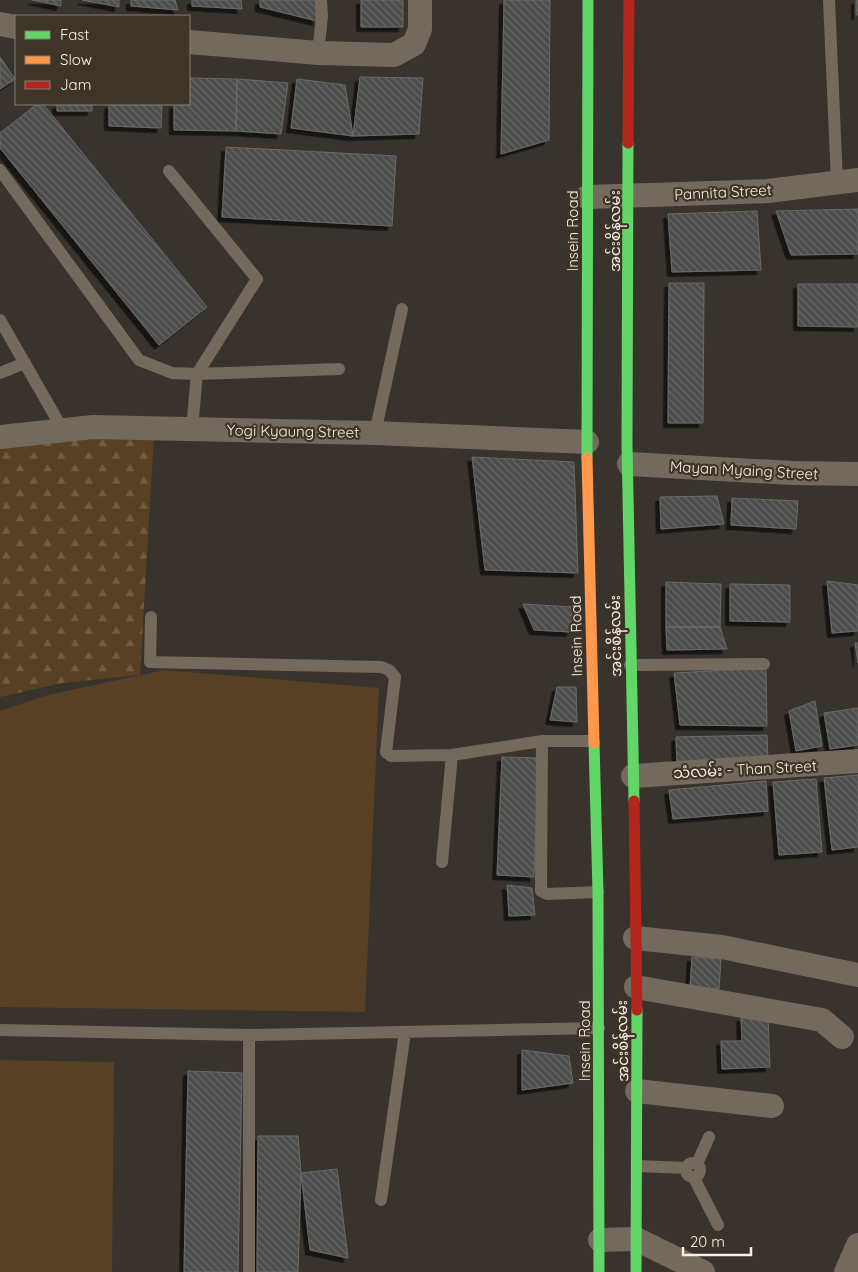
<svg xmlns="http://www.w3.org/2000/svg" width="858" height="1272" viewBox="0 0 858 1272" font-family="Quicksand,'Noto Sans Myanmar',sans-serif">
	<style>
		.green { fill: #574023 }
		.forest { fill: url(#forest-firs) }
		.building { fill: url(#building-back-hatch); stroke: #696b69; filter: url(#shadow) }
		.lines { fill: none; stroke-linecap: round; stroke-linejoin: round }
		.lane { stroke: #74695d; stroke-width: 12 }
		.street { stroke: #74695d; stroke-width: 24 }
		.fast { stroke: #63d668; stroke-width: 11 }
		.slow { stroke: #ff974d; stroke-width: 11 }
		.jam { stroke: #b3261e; stroke-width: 11 }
		.labels { text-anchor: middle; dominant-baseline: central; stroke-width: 4.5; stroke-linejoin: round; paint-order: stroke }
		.street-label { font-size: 15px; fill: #f7f0e9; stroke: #3e3428 }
	</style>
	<defs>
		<pattern id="forest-firs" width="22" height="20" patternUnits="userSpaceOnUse" patternTransform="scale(1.25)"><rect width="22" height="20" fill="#574023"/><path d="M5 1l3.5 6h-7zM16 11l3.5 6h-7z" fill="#705c43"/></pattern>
		<pattern id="building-back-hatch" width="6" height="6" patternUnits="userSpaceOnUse" patternTransform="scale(1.25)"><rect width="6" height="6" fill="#4c4d4c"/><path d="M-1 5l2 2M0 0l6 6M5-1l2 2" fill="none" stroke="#676766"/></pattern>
		<filter id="shadow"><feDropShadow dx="-4.5" dy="4.5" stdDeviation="0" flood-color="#0009"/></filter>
	</defs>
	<rect width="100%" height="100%" fill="#39332d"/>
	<path class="green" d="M164,670l215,18 -14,324 -365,-5v-296l48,-16z
		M0,1060l114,2 -2,210h-112z"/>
	<path class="forest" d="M154,435l-14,240 -78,8 -62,14v-252z"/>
	<path class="building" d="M32,0h29v6z
		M82,0h37v7z
		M131,0h44l3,10 -47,-4z
		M192,0h49l1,9 -50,-3z
		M260,0h55l2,21 -57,-14z
		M361,0h42v27h-42z
		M504,0h46l-1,140 -48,14z
		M856,0h2v15h-2z
		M0,57l15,22 -15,10z
		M360,77l63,1 -4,56 -66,2z
		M189,78l48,1 -1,52 -62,-1v-26h15z
		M237,79l51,4 -7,51 -45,-3z
		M297,79l48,6 8,51 -62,-8z
		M37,104h6l164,203 -48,38 -159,-197v-15z
		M57,104h35v7h-35z
		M109,104h53l-1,24 -52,-2z
		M226,147l170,9 -4,70 -170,-9z
		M858,209v45l-67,1 -15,-44z
		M757,211l4,59 -89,2 -4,-58z
		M669,283h35l-1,140h-35z
		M798,284h60v43l-60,-1z
		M472,457l102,5 4,111 -93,-3z
		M717,496l7,28 -63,5 -1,-32z
		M732,498l66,3 -2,28 -65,-4z
		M827,581l31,4v46l-26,2z
		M666,582l55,2 -1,43h-54z
		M730,584l60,1v37l-60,-1z
		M523,604l49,3 -1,25 -37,-2z
		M666,627h54l7,22 -60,1z
		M855,643h3v20z
		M766,668l1,58 -87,-1 -6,-52z
		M557,687h19l1,35 -27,-2z
		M815,701l7,45 -26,5 -7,-40z
		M858,708v37l-28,4 -6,-36z
		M767,735l1,25 -91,3 -1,-26z
		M502,757l37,1 -5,119 -37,-2z
		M858,775v72l-26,3 -8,-72z
		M816,779l6,73 -43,3 -6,-73z
		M766,781l2,30 -95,8 -4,-29z
		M507,885l25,3 3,27 -26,1z
		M692,957l29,2 -2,30 -29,-2z
		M741,1017h27l2,50 -48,2 -1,-28h21z
		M522,1050l47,6 4,27 -51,7z
		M188,1071l54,2 -4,199h-54z
		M258,1136h40l3,37 -3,99h-41z
		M337,1169l11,89 -38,-8 -9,-77z"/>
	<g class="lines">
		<path class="lane" d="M829,0l8,182
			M318,53l4,-37 -1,-16
			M0,170l139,190 33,13 25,1 60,-95 -88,-108
			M0,320l63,110
			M0,373l25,-10
			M192,429l5,-55 142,-5
			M375,433l27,-124
			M151,617l-1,45 231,5 8,3 6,7 -9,75 5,4 61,-1
			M630,665l134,-1
			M542,741l-1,150 6,3 51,-2
			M442,862l10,-107 90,-14h51
			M0,1030l249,5 350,-7
			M686 1170a7 7 0 1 1 14 0a7 7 0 1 1-14 0Z
			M697,1164l12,-27
			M638,1166l48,2
			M694,1178l24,47
			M381,1200l24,-168
			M249,1272v-237"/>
		<path class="street" d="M0,24l16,3
			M189,42l129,11 76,2 20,-11 6,-15v-29
			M587,197l181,-6 90,-11
			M0,437l93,-10 282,6 212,9
			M629,464l164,9 65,1
			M633,776l225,-15
			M635,938l87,9 136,28
			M636,987l186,33 20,17
			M637,1091l135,15
			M600,1240l36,-1 67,33
			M846,1272l12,-27"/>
		<path class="fast" d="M628,143l-1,301 7,357
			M587,458l1,-458
			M594,743l4,149 1,380
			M636,1272l1,-262"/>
		<path class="slow" d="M587,458l7,285"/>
		<path class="jam" d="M628,143l1,-143
			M634,801l3,209"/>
	</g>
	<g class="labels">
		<g class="street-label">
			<text transform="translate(723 192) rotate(-3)">Pannita Street</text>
			<text transform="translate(572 231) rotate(-90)">Insein Road</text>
			<text transform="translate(614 231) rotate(-90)">အင်းစိန်လမ်း</text>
			<text transform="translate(293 431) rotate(1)">Yogi Kyaung Street</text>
			<text transform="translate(744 470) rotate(3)">Mayan Myaing Street</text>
			<text transform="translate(576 636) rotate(-91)">Insein Road</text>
			<text transform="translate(615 636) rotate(-91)">အင်းစိန်လမ်း</text>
			<text transform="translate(745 769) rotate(-3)">သံလမ်း - Than Street</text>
			<text transform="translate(584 1041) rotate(-90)">Insein Road</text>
			<text transform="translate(622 1041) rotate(-91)">အင်းစိန်လမ်း</text>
		</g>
	</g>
	<rect x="15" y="15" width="175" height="90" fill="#3e3428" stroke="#887f75"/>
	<rect x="25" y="31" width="25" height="8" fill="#63d668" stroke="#887f75"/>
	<text x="60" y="40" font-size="15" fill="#f7f0e9">Fast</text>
	<rect x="25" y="56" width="25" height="8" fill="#ff974d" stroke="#887f75"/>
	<text x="60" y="65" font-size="15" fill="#f7f0e9">Slow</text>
	<rect x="25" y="81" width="25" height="8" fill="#b3261e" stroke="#887f75"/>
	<text x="60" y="90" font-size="15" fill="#f7f0e9">Jam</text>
	<path d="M683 1247v8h68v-8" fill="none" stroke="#f7f0e9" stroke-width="2.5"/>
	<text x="690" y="1247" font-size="15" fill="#f7f0e9" stroke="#3e3428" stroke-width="4" paint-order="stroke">20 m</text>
</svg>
